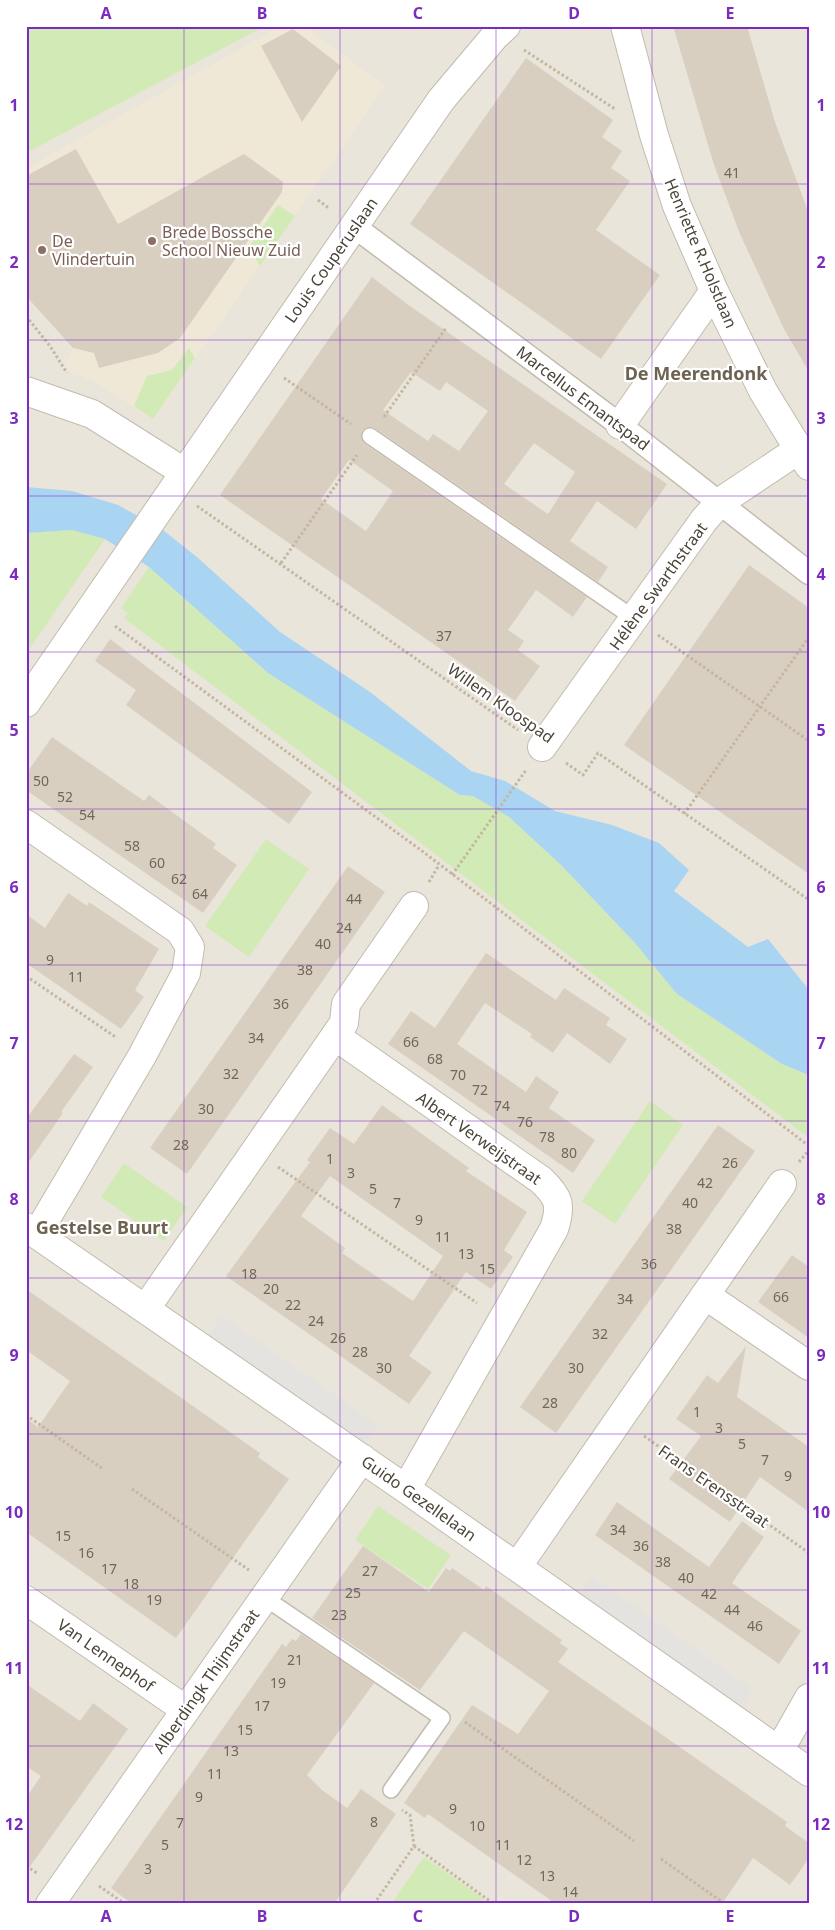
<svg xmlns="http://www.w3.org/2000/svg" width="835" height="1930" viewBox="0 0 835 1930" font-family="'Noto Sans',sans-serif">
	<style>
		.residential { fill: #eae5da }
		.education { fill: #efe8d6 }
		.green { fill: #d2eab5 }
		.parking { fill: #e5e3e0 }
		.water { fill: #a9d4f2 }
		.building { fill: #d8cfc1; fill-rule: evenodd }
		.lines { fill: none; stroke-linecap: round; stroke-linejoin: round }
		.service-casing { stroke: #c2bbae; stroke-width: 18 }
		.pedestrian-casing { stroke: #c2bbae; stroke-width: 25 }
		.minor-casing { stroke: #c2bbae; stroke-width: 30 }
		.path { stroke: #c4b79f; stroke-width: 3; stroke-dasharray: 2.5 2.5; stroke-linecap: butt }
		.service { stroke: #fff; stroke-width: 15 }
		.pedestrian { stroke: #fff; stroke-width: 22 }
		.minor { stroke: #fff; stroke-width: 28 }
		.grid { fill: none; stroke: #7b2cbf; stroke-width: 1; stroke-opacity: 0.55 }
		.education-dot { fill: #8d6e63; stroke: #fff; stroke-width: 2 }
		.labels { text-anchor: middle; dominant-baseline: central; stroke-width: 4.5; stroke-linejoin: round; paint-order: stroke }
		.number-label { font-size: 14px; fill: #6e675b }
		.education-label { font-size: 16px; fill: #785e54; stroke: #fff; text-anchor: start }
		.street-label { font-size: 16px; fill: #4b4439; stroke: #fff }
		.neighbourhood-label { font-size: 18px; font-weight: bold; fill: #6e6250; stroke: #fff }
		.neatline { fill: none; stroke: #7b2cbf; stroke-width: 2 }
		.grid-label { font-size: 16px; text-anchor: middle; font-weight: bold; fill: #7b2cbf }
	</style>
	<rect width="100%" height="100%" fill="#f6f3ec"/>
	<path class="residential" d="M260,26h549v1878h-783v-1764z"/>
	<path class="education" d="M281,26h23l81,60 -232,333 -54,-35 -35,-16 10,-21 -48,-80v-98z"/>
	<path class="green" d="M26,26h239l-239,127z
		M278,205l17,11 -35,50 -11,-19z
		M189,348l6,10 -42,61 -19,-13 13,-30 25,-6z
		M72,530l33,9 -79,115v-121z
		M149,567l119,106 192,122 13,1 36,21 52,48 74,78 42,51 105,70 27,11v63l-685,-520 4,-5 -7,-5z
		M266,839l43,30 -60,88 -44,-31z
		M650,1101l33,24 -68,99 -33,-23z
		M124,1163l63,44 -23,34 -63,-44z
		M378,1506l73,49 -23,34 -73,-49z
		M424,1857l60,42 -3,5h-90z"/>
	<path class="parking" d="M222,1316l156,109 -14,19 -156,-109z
		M592,1576l161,113 -13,18 -161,-112z"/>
	<path class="water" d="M26,487l46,4 46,14 45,25 35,28 82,74 90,60 101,79 34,10 50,30 57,14 47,18 30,27 -15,21 74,56 20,-8 41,51v85l-27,-11 -105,-70 -42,-51 -74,-78 -52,-48 -36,-21 -13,-1 -192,-122 -119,-106 -44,-28 -33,-9 -46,3z"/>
	<path class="building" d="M673,26h74l28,96 34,92v158l-25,-43 -44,-95 -26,-69z
		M293,29l48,37 -39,56 -41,-76z
		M526,58l87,62 -11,17 20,14 -11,17 19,13 -34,49 64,45 -59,84 -191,-135z
		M76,149l42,75 126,-70 39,28 -1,10 -102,146 -22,15 -59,15 -5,-15 -21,-5 -47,-52v-120z
		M372,277l35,27 260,180 -31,45 -39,-28 -27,40 38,26 -10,15 -223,-154 -5,-1 -7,3 -2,6 4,8 222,153 -14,20 -37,-27 -28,40 16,11 -6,9 22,16 -25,35 -295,-206zM411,372l29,19 6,-9 42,29 -29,40 -26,-17 -5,7 -45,-31zM534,443l41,29 -27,42 -44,-30zM349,460l44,31 -27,40 -45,-32z
		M749,565l60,43v266l-185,-129z
		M110,639l202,153 -23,32 -163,-119 10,-15 -41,-29z
		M52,737l92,64 5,-6 67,49 -3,4 24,17 -34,48 -177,-123v-16z
		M348,866l37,26 -198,282 -37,-26z
		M68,893l19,13 2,-4 70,47 -24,41 9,7 -23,32 -95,-66v-49l19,14z
		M486,953l70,47 8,-12 46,30 -4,7 21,14 -17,25 -43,-31 -14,20 -23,-16 2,-3 -47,-31 -28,41 69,48 10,-16 23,16 -10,16 46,32 -22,33 -185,-129 23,-33 24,17z
		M74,1054l19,13 -32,45 2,1 -37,53v-47z
		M382,1105l87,63 -3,3 61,41 -23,38 9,7 -22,32 -25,-17 -57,84 23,16 -23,32 -183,-128 84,-114 -3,-2 23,-32 24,16zM330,1176l113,80 -30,45 -71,-48 3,-5 -44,-32z
		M718,1125l37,26 -199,282 -36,-26z
		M792,1255l17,12v71l-51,-36z
		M26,1289l234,164 -2,4 31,22 -113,159 -150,-106v-114l12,9 32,-46 -44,-31z
		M746,1346l-9,51 72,50v65l-49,-35 -30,45 -61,-43 32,-43 -25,-17 31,-44 11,8z
		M617,1502l92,65 33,-46 22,16 -32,46 69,48 -22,33 -184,-129z
		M363,1546l66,46 17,-24 4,3 2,-3 32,22 2,-4 76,54 -2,3 8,6 -10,13 229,160 -2,4 24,17v15l-19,27 -37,-27 -31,46h-166l-128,-90 -3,4 -21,-15 68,-98 46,29 31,-43 -85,-60 -44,59 -108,-72z
		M301,1634l73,49 -67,92 15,15 25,18 14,-19 35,25 -62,90h-202l-21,-16 171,-244 4,3 6,-8 4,2z
		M26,1684l54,37 13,-18 35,26 -102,143v-74l15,-22 -15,-10z"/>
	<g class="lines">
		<g class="service-casing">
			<path id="service" d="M370,436l265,183
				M265,1598l177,120 -51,72"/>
		</g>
		<g class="pedestrian-casing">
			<path id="pedestrian" d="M355,227l265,198 189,148"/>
		</g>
		<g class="minor-casing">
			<path id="minor" d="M625,26l29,109 23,71 37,85 49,100 46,75
				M26,391l66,23 92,58
				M620,425l94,-134
				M26,703l415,-603 54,-64 11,-10
				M542,747l162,-227 16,-18 78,-52
				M26,824l154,107 10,16 -4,26 -44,83 -105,178
				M335,1036l206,144c18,17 21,25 13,49l-148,260
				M26,1227l380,262 403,283
				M705,1295l104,71
				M146,1308l198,-285 2,-19 68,-98
				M517,1567l265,-383
				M26,1600l160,110
				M779,1751l30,-53
				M50,1904l312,-446"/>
		</g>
		<path class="path" d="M524,50l91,59
			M318,200l12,9
			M26,316l24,30 17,27
			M284,378l67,46
			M384,417l62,-89
			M197,506l321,224
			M281,563l76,-108
			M115,626l307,225 387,295
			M658,635l151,106
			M566,763l17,12 15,-22 211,147
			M684,814l125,-177
			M452,875l74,-105
			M429,882l10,-17
			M26,976l91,62
			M799,1162l10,-12
			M278,1167l199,136
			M26,1415l77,54
			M644,1436l165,117
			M132,1489l117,81
			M465,1722l169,119
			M414,1846l80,58
			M661,1859l64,45
			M26,1866l11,7
			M99,1886l26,18
			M374,1904l40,-58 -4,-31 -8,-5"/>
		<use href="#service" class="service"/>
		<use href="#pedestrian" class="pedestrian"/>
		<use href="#minor" class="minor"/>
	</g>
	<path class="grid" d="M184,26v1878M340,26v1878M496,26v1878M652,26v1878M26,184h783M26,340h783M26,496h783M26,652h783M26,809h783M26,965h783M26,1121h783M26,1278h783M26,1434h783M26,1590h783M26,1746h783"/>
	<g class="education-dot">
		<circle cx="152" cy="241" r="5"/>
		<circle cx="42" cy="250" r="5"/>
	</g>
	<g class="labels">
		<g class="number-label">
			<text x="732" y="172">41</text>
			<text x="444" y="635">37</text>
			<text x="41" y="780">50</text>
			<text x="65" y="796">52</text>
			<text x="87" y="814">54</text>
			<text x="132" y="845">58</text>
			<text x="157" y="862">60</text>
			<text x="179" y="878">62</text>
			<text x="200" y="893">64</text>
			<text x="354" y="898">44</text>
			<text x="344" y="927">24</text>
			<text x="323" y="943">40</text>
			<text x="50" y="959">9</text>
			<text x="305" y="969">38</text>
			<text x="76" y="976">11</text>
			<text x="281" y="1003">36</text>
			<text x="256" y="1037">34</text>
			<text x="411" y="1041">66</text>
			<text x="435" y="1058">68</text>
			<text x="231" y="1073">32</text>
			<text x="458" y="1074">70</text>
			<text x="480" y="1089">72</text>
			<text x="502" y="1105">74</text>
			<text x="206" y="1108">30</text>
			<text x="525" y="1121">76</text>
			<text x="547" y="1136">78</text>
			<text x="181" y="1144">28</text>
			<text x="569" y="1152">80</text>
			<text x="330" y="1158">1</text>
			<text x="730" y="1162">26</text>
			<text x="351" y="1172">3</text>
			<text x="705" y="1182">42</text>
			<text x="373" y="1188">5</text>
			<text x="397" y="1202">7</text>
			<text x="690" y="1202">40</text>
			<text x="419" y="1219">9</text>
			<text x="674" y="1228">38</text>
			<text x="443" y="1236">11</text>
			<text x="466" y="1253">13</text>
			<text x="649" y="1263">36</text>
			<text x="487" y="1268">15</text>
			<text x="249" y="1273">18</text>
			<text x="271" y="1288">20</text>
			<text x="781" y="1296">66</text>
			<text x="625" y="1298">34</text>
			<text x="293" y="1304">22</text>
			<text x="316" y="1320">24</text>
			<text x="600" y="1333">32</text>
			<text x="338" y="1337">26</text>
			<text x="360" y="1351">28</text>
			<text x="384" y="1367">30</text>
			<text x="576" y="1367">30</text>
			<text x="550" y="1402">28</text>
			<text x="697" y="1411">1</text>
			<text x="719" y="1427">3</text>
			<text x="742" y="1443">5</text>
			<text x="765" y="1459">7</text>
			<text x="788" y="1475">9</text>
			<text x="618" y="1529">34</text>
			<text x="63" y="1535">15</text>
			<text x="641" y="1545">36</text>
			<text x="86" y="1552">16</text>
			<text x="663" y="1561">38</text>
			<text x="109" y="1568">17</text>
			<text x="370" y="1570">27</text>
			<text x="686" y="1577">40</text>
			<text x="131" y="1583">18</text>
			<text x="353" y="1592">25</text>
			<text x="709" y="1593">42</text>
			<text x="154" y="1599">19</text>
			<text x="732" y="1609">44</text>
			<text x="339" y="1614">23</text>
			<text x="755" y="1625">46</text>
			<text x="295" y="1659">21</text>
			<text x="278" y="1682">19</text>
			<text x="262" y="1705">17</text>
			<text x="245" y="1729">15</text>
			<text x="231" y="1750">13</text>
			<text x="215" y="1773">11</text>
			<text x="199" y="1796">9</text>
			<text x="453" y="1808">9</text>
			<text x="374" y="1821">8</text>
			<text x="180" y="1822">7</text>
			<text x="477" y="1825">10</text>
			<text x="165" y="1844">5</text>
			<text x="503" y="1844">11</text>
			<text x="524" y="1859">12</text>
			<text x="148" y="1868">3</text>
			<text x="547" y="1875">13</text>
			<text x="570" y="1891">14</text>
		</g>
		<g class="education-label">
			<text x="162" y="232">Brede Bossche<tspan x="162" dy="18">School Nieuw Zuid</tspan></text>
			<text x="52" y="241">De<tspan x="52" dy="18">Vlindertuin</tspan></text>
		</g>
		<g class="street-label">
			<text transform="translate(701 253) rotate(67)">Henriette R.Holstlaan</text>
			<text transform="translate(331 260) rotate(-55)">Louis Couperuslaan</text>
			<text transform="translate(583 398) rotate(37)">Marcellus Emantspad</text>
			<text transform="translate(658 586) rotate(-54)">Hélène Swarthstraat</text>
			<text transform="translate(501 703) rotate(35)">Willem Kloospad</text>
			<text transform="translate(479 1138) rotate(35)">Albert Verweijstraat</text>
			<text transform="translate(714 1486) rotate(35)">Frans Erensstraat</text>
			<text transform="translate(419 1498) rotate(35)">Guido Gezellelaan</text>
			<text transform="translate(106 1655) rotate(35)">Van Lennephof</text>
			<text transform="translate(206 1681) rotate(-55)">Alberdingk Thijmstraat</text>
		</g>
		<g class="neighbourhood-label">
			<text x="696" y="373">De Meerendonk</text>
			<text x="102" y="1227">Gestelse Buurt</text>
		</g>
	</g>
	<rect width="835" height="1930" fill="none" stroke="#ffffff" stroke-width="55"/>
	<rect x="28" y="28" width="780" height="1874" class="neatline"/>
	<g class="grid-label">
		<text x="106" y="19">A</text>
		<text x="262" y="19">B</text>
		<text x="418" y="19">C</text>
		<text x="574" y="19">D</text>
		<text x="730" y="19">E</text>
		<text x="14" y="111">1</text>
		<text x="821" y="111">1</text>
		<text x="14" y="268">2</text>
		<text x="821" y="268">2</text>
		<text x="14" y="424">3</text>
		<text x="821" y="424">3</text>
		<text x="14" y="580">4</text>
		<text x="821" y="580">4</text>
		<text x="14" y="736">5</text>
		<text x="821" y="736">5</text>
		<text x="14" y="893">6</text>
		<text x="821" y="893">6</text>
		<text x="14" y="1049">7</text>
		<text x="821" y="1049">7</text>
		<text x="14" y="1205">8</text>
		<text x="821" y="1205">8</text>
		<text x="14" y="1361">9</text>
		<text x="821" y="1361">9</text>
		<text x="14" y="1518">10</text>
		<text x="821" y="1518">10</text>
		<text x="14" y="1674">11</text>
		<text x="821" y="1674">11</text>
		<text x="14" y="1830">12</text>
		<text x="821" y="1830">12</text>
		<text x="106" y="1922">A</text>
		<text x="262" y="1922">B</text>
		<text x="418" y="1922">C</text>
		<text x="574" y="1922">D</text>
		<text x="730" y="1922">E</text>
	</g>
</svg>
